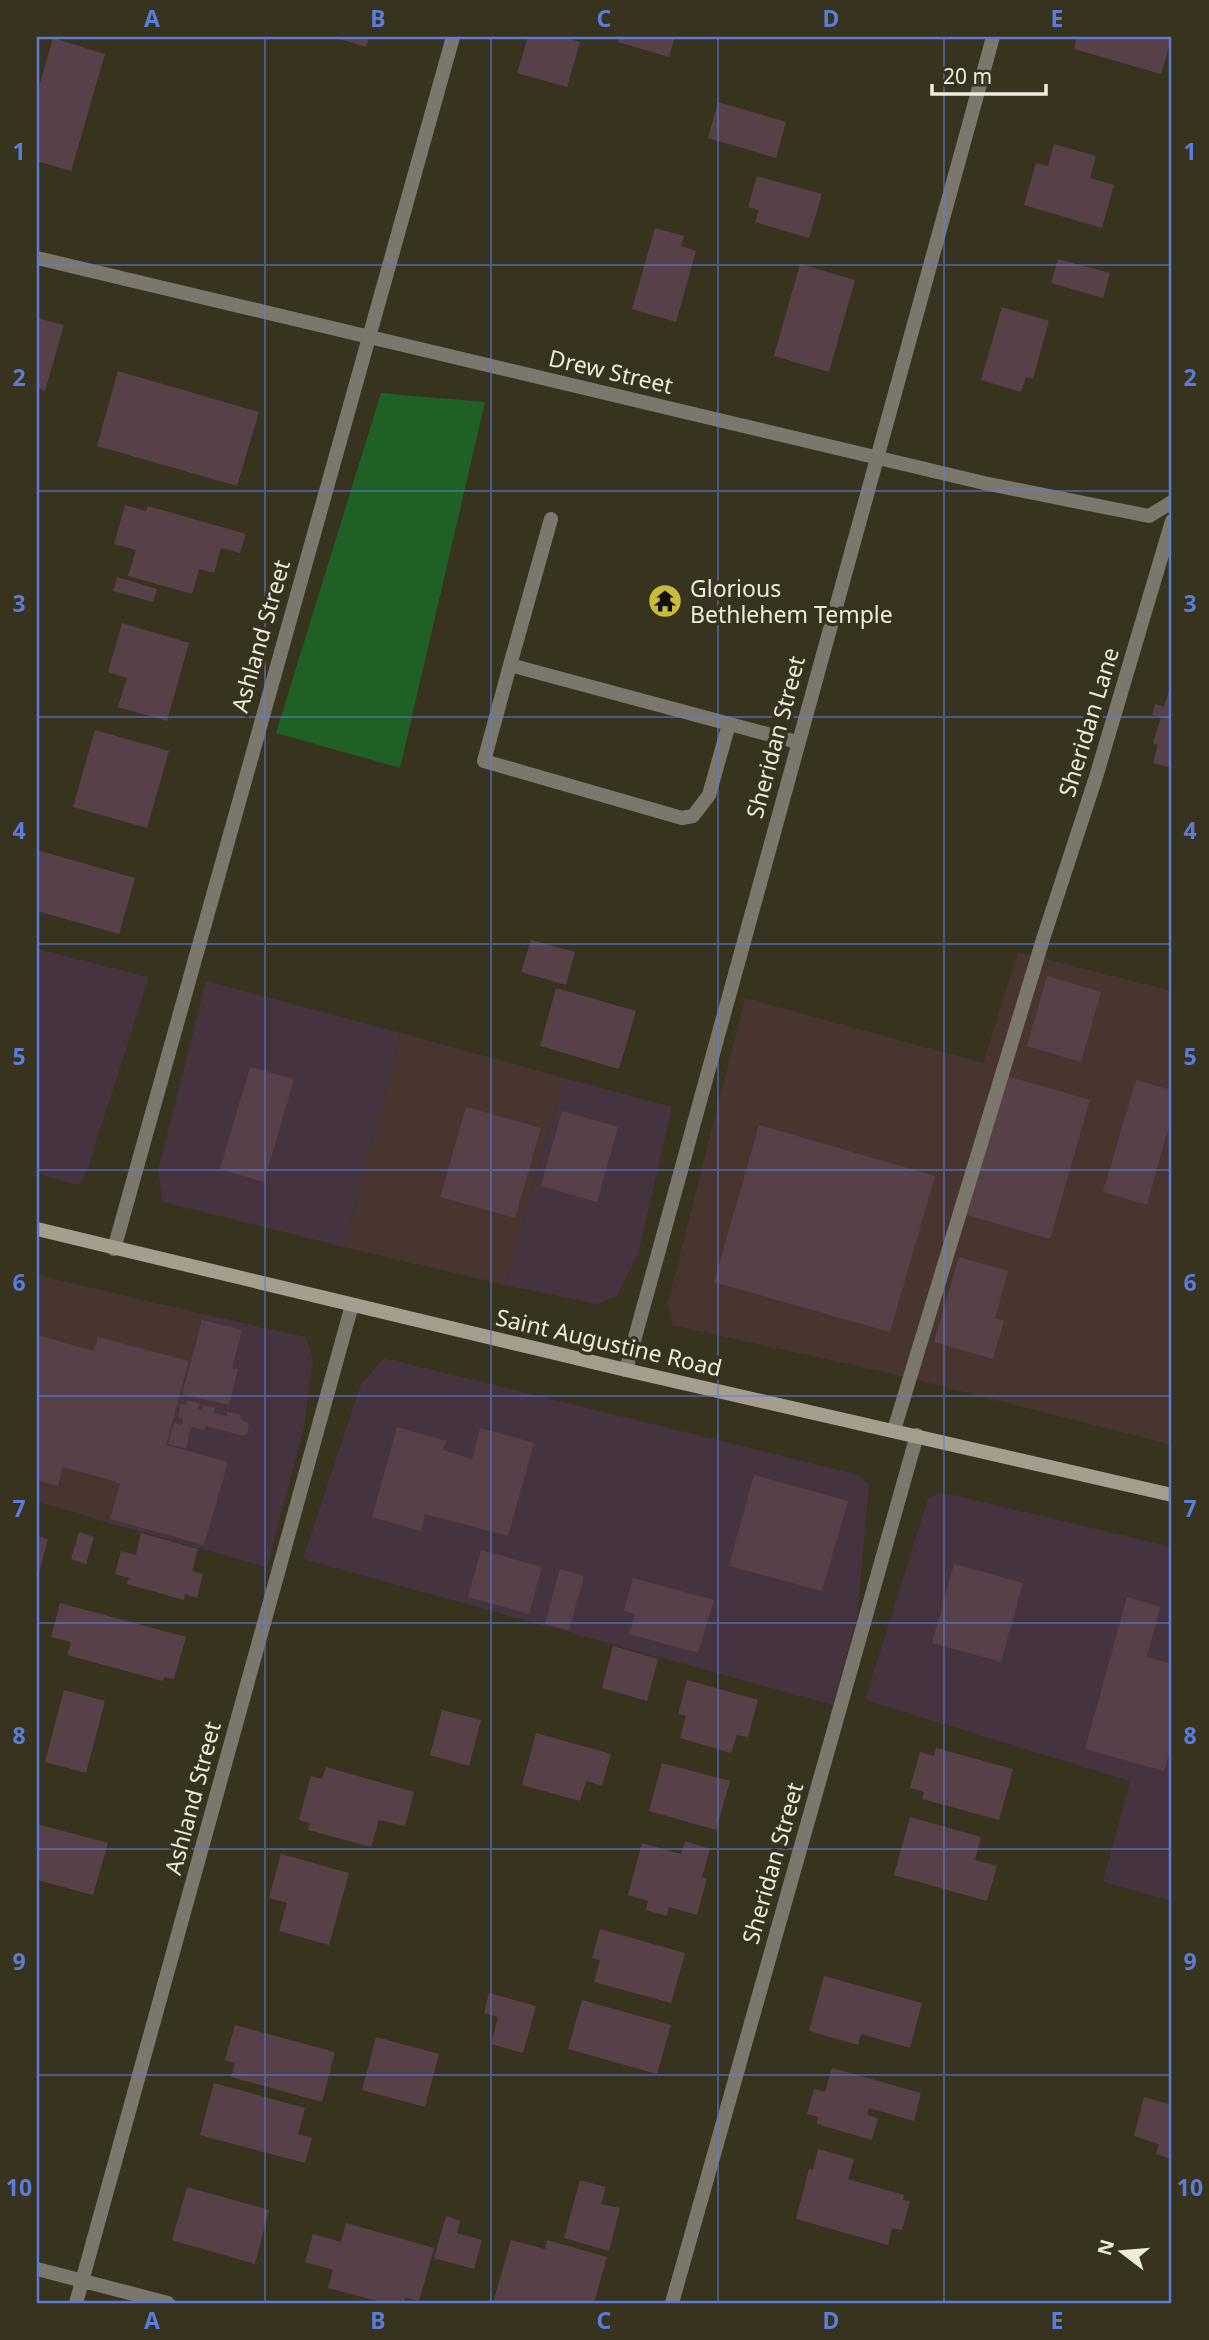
<svg xmlns="http://www.w3.org/2000/svg" width="1209" height="2340" viewBox="0 0 1209 2340" font-family="'Noto Sans',sans-serif">
	<style>
		.commercial { fill: #45343f }
		.industrial { fill: #483530 }
		.green { fill: #1f6124 }
		.building { fill: #584048 }
		.lines { fill: none; stroke-linecap: round; stroke-linejoin: round }
		.service { stroke: #7c776d; stroke-width: 14 }
		.minor { stroke: #7c776d; stroke-width: 14 }
		.secondary { stroke: #a59d8d; stroke-width: 14 }
		.grid { fill: none; stroke: #5b7dda; stroke-width: 2; stroke-opacity: 0.55 }
		.labels { text-anchor: middle; dominant-baseline: central; stroke-width: 7; stroke-linejoin: round; paint-order: stroke }
		.street-label { font-size: 23px; fill: #edebde; stroke: #37331e }
		.poi-label { font-size: 23px; fill: #edebde; stroke: #37331e; text-anchor: start }
		.neatline { fill: none; stroke: #5b7dda; stroke-width: 2.5 }
		.grid-label { font-size: 23px; text-anchor: middle; font-weight: bold; fill: #5b7dda }
	</style>
	<rect width="100%" height="100%" fill="#37331e"/>
	<path class="commercial" d="M37,949l112,28 -62,194 -8,14 -42,-11z
		M206,981l195,52 -57,214 -181,-45 -5,-31z
		M564,1078l108,29 -34,148 -21,41 -20,8 -92,-19z
		M203,1314l103,23 7,24 -9,66 -37,140 -158,-44 22,-86 34,11z
		M384,1358l475,117 10,10 -12,133 -24,87 -530,-146 57,-173z
		M940,1492l232,55v354l-69,-19 27,-101 -265,-81 63,-201z"/>
	<path class="industrial" d="M1018,952l154,39v454l-279,-71 -221,-49 -4,-23 77,-304 238,65z
		M401,1033l163,45 -59,207 -161,-38z
		M37,1275l166,39 -38,135 -34,-12 -22,86 -72,-22z"/>
	<path class="green" d="M381,393l104,9 -85,366 -124,-35z"/>
	<path class="building" d="M333,37h36l-3,10z
		M528,37h34l18,5 -13,45 -50,-14z
		M620,37h55l-6,20 -51,-15z
		M1077,37h95l-11,37 -87,-25z
		M53,38l52,16 -34,117 -34,-10v-67z
		M718,102l68,20 -10,36 -68,-20z
		M1054,144l42,12 -6,22 24,7 -12,43 -78,-23 12,-42 12,3z
		M757,176l65,18 -13,44 -54,-16 4,-12 -11,-3z
		M655,228l29,8 -3,10 15,5 -20,71 -44,-13z
		M1058,259l52,14 -7,25 -52,-15z
		M800,264l55,16 -26,92 -55,-16z
		M1002,307l47,14 -16,58 -7,-2 -5,15 -40,-12z
		M37,318l27,7 -19,66 -8,-3z
		M118,371l141,41 -22,74 -140,-40z
		M125,505l21,6 2,-5 98,28 -6,19 -19,-5 -7,25 -15,-4 -7,25 -64,-18 8,-26 -22,-6z
		M117,577l40,12 -4,13 -40,-11z
		M122,623l67,20 -22,78 -49,-14 9,-29 -19,-6z
		M1172,681v87l-19,-5 5,-18 -5,-2 8,-26 -9,-2 3,-11 9,3z
		M95,730l74,21 -22,77 -74,-21z
		M37,850l98,28 -16,56 -82,-23z
		M531,940l44,12 -9,33 -45,-13z
		M1047,976l54,16 -20,70 -54,-16z
		M556,988l80,23 -17,58 -79,-23z
		M250,1067l44,12 -30,103 -44,-13z
		M1007,1076l83,24 -40,139 -83,-24z
		M1136,1080l36,10v25l-25,90 -44,-13z
		M466,1107l75,21 -26,90 -75,-21z
		M562,1111l56,16 -21,75 -56,-16z
		M759,1125l176,51 -45,156 -176,-50z
		M959,1257l49,14 -13,47 9,3 -11,38 -59,-17z
		M202,1320l40,10 -10,38 6,1 -9,36 -47,-11z
		M37,1335l57,16 4,-14 91,24 -23,84 62,17 -24,83 -94,-26 10,-36 -57,-16 -5,19 -21,-6z
		M187,1400l13,3 -2,6 4,1v-5l13,3 -1,5 13,3v-4l14,3 -1,4 9,5 -2,10 -3,2 -39,-10 -1,4 -13,-3 -5,21 -18,-4 6,-21 8,2 1,-6 -5,-1 3,-14 5,1z
		M397,1427l49,14 -3,9 29,9 8,-31 54,15 -26,93 -83,-22 -4,17 -49,-14z
		M754,1475l94,26 -26,90 -93,-25z
		M79,1532l15,5 -8,27 -15,-5z
		M141,1533l57,16 -6,22 11,3 -6,24 -12,-4 -1,6 -57,-16 2,-6 -14,-4 6,-23 15,4z
		M37,1536l11,3 -10,37h-1z
		M481,1550l61,17 -13,47 -61,-17z
		M954,1564l69,19 -22,79 -69,-19z
		M560,1569l24,7 -15,54 -24,-6z
		M633,1578l81,22 -16,53 -69,-19 6,-20 -11,-3z
		M1127,1597l33,10 -13,50 25,7v77l-8,30 -79,-22z
		M60,1603l126,34 -12,42 -10,-2 -1,4 -96,-26 4,-13 -20,-5z
		M613,1646l45,13 -11,42 -45,-13z
		M687,1680l71,20 -10,37 -11,-2 -6,18 -51,-15 6,-22 -8,-2z
		M64,1690l41,11 -19,72 -41,-11z
		M442,1710l39,10 -12,46 -39,-11z
		M536,1733l75,21 -9,32 -16,-5 -6,20 -58,-16z
		M936,1748l77,21 -14,51 -77,-21 2,-7 -14,-4 10,-36 14,4z
		M662,1763l68,18 -14,49 -67,-19z
		M326,1767l88,25 -9,34 -26,-6 -8,27 -63,-17 2,-7 -11,-3 12,-44 11,3z
		M910,1817l71,20 -6,23 22,6 -10,35 -93,-26z
		M37,1824l71,19 -15,52 -56,-15z
		M685,1841l25,8 -8,28 5,2 -10,36 -28,-8 -2,9 -21,-6 2,-9 -20,-6 14,-52 39,11z
		M281,1854l68,19 -20,72 -50,-14 8,-28 -18,-5z
		M600,1929l85,24 -14,50 -77,-21 6,-22 -8,-2z
		M824,1976l98,27 -12,45 -49,-14 -3,11 -49,-14z
		M489,1993l47,13 -13,47 -32,-9 7,-27 -14,-4z
		M582,2000l89,25 -14,49 -89,-25z
		M235,2025l100,27 -13,50 -91,-25 4,-14 -10,-3z
		M376,2037l63,17 -14,53 -63,-17z
		M832,2068l89,25 -7,28 -45,-13 -2,7 11,3 -6,22 -55,-16 1,-7 -11,-3 7,-25 11,3z
		M214,2083l91,25 -7,26 14,4 -7,25 -105,-28z
		M1144,2097l28,8v54l-16,-5 3,-10 -25,-8z
		M818,2149l36,10 -6,20 56,16 -1,5 7,1 -8,29 -10,-2 -4,17 -92,-26 13,-50 4,1z
		M580,2180l26,7 -5,17 19,4 -11,43 -45,-13z
		M187,2187l82,23 -14,54 -83,-24z
		M446,2216l14,5 -3,12 25,7 -8,29 -40,-11z
		M346,2223l88,25 -15,53 -14,-3 -1,5h-19l-57,-15 5,-18 -28,-8 8,-28 28,8z
		M511,2240l34,9 2,-9 60,17 -13,46h-101z"/>
	<g class="lines">
		<path class="service" d="M510,665l41,-146
			M729,724l-20,71 -16,21 -11,2 -198,-57 26,-96 287,77"/>
		<path class="minor" d="M37,258l947,225 165,33 23,-14
			M114,1249l339,-1212
			M626,1370l367,-1333
			M894,1430l150,-494 52,-159 76,-256
			M37,2269l131,34
			M76,2303l276,-998
			M672,2303l245,-868"/>
		<path class="secondary" d="M37,1229l589,141 546,125"/>
	</g>
	<path class="grid" d="M265,37v2266M491,37v2266M718,37v2266M944,37v2266M37,265h1135M37,491h1135M37,717h1135M37,944h1135M37,1170h1135M37,1396h1135M37,1623h1135M37,1849h1135M37,2075h1135"/>
	<defs>
		<g id="temple-disc" transform="scale(1.75)"><circle r="9.5" fill="#c8bb3b" stroke="#37331e"/><path d="M0-6L5-2H3V0L6.5 2.5H4V6H1.5V3h-3V6H-4V2.5H-6.5L-3 0V-2H-5Z" fill="#111"/></g>
	</defs>
	<g fill-rule="evenodd">
		<use href="#temple-disc" x="665" y="601"/>
	</g>
	<g class="labels">
		<g class="street-label">
			<text transform="translate(611 371) rotate(13)">Drew Street</text>
			<text transform="translate(260 636) rotate(-74)">Ashland Street</text>
			<text transform="translate(1088 722) rotate(-73)">Sheridan Lane</text>
			<text transform="translate(775 737) rotate(-75)">Sheridan Street</text>
			<text transform="translate(609 1342) rotate(13)">Saint Augustine Road</text>
			<text transform="translate(192 1798) rotate(-75)">Ashland Street</text>
			<text transform="translate(772 1863) rotate(-74)">Sheridan Street</text>
		</g>
		<g class="poi-label">
			<text x="690" y="588">Glorious<tspan x="690" dy="26">Bethlehem Temple</tspan></text>
		</g>
	</g>
	<rect width="1209" height="2340" fill="none" stroke="#37331e" stroke-width="77"/>
	<g transform="translate(1122 2252) rotate(286)" stroke="#37331e" stroke-width="5" paint-order="stroke">
	<path d="M0-5L12 26L0 18L-12 26Z" fill="#edebde"/>
	<text y="-10" font-size="19" font-weight="bold" text-anchor="middle" fill="#edebde">N</text>
	</g>
	<path d="M932 84v10h114v-10" fill="none" stroke="#edebde" stroke-width="3.5"/>
	<text x="943" y="84" font-size="21" fill="#edebde" stroke="#37331e" stroke-width="5" paint-order="stroke">20 m</text>
	<rect x="38" y="38" width="1132" height="2264" class="neatline"/>
	<g class="grid-label">
		<text x="152" y="27">A</text>
		<text x="378" y="27">B</text>
		<text x="604" y="27">C</text>
		<text x="831" y="27">D</text>
		<text x="1057" y="27">E</text>
		<text x="19" y="160">1</text>
		<text x="1190" y="160">1</text>
		<text x="19" y="386">2</text>
		<text x="1190" y="386">2</text>
		<text x="19" y="612">3</text>
		<text x="1190" y="612">3</text>
		<text x="19" y="839">4</text>
		<text x="1190" y="839">4</text>
		<text x="19" y="1065">5</text>
		<text x="1190" y="1065">5</text>
		<text x="19" y="1291">6</text>
		<text x="1190" y="1291">6</text>
		<text x="19" y="1517">7</text>
		<text x="1190" y="1517">7</text>
		<text x="19" y="1744">8</text>
		<text x="1190" y="1744">8</text>
		<text x="19" y="1970">9</text>
		<text x="1190" y="1970">9</text>
		<text x="19" y="2196">10</text>
		<text x="1190" y="2196">10</text>
		<text x="152" y="2329">A</text>
		<text x="378" y="2329">B</text>
		<text x="604" y="2329">C</text>
		<text x="831" y="2329">D</text>
		<text x="1057" y="2329">E</text>
	</g>
</svg>
